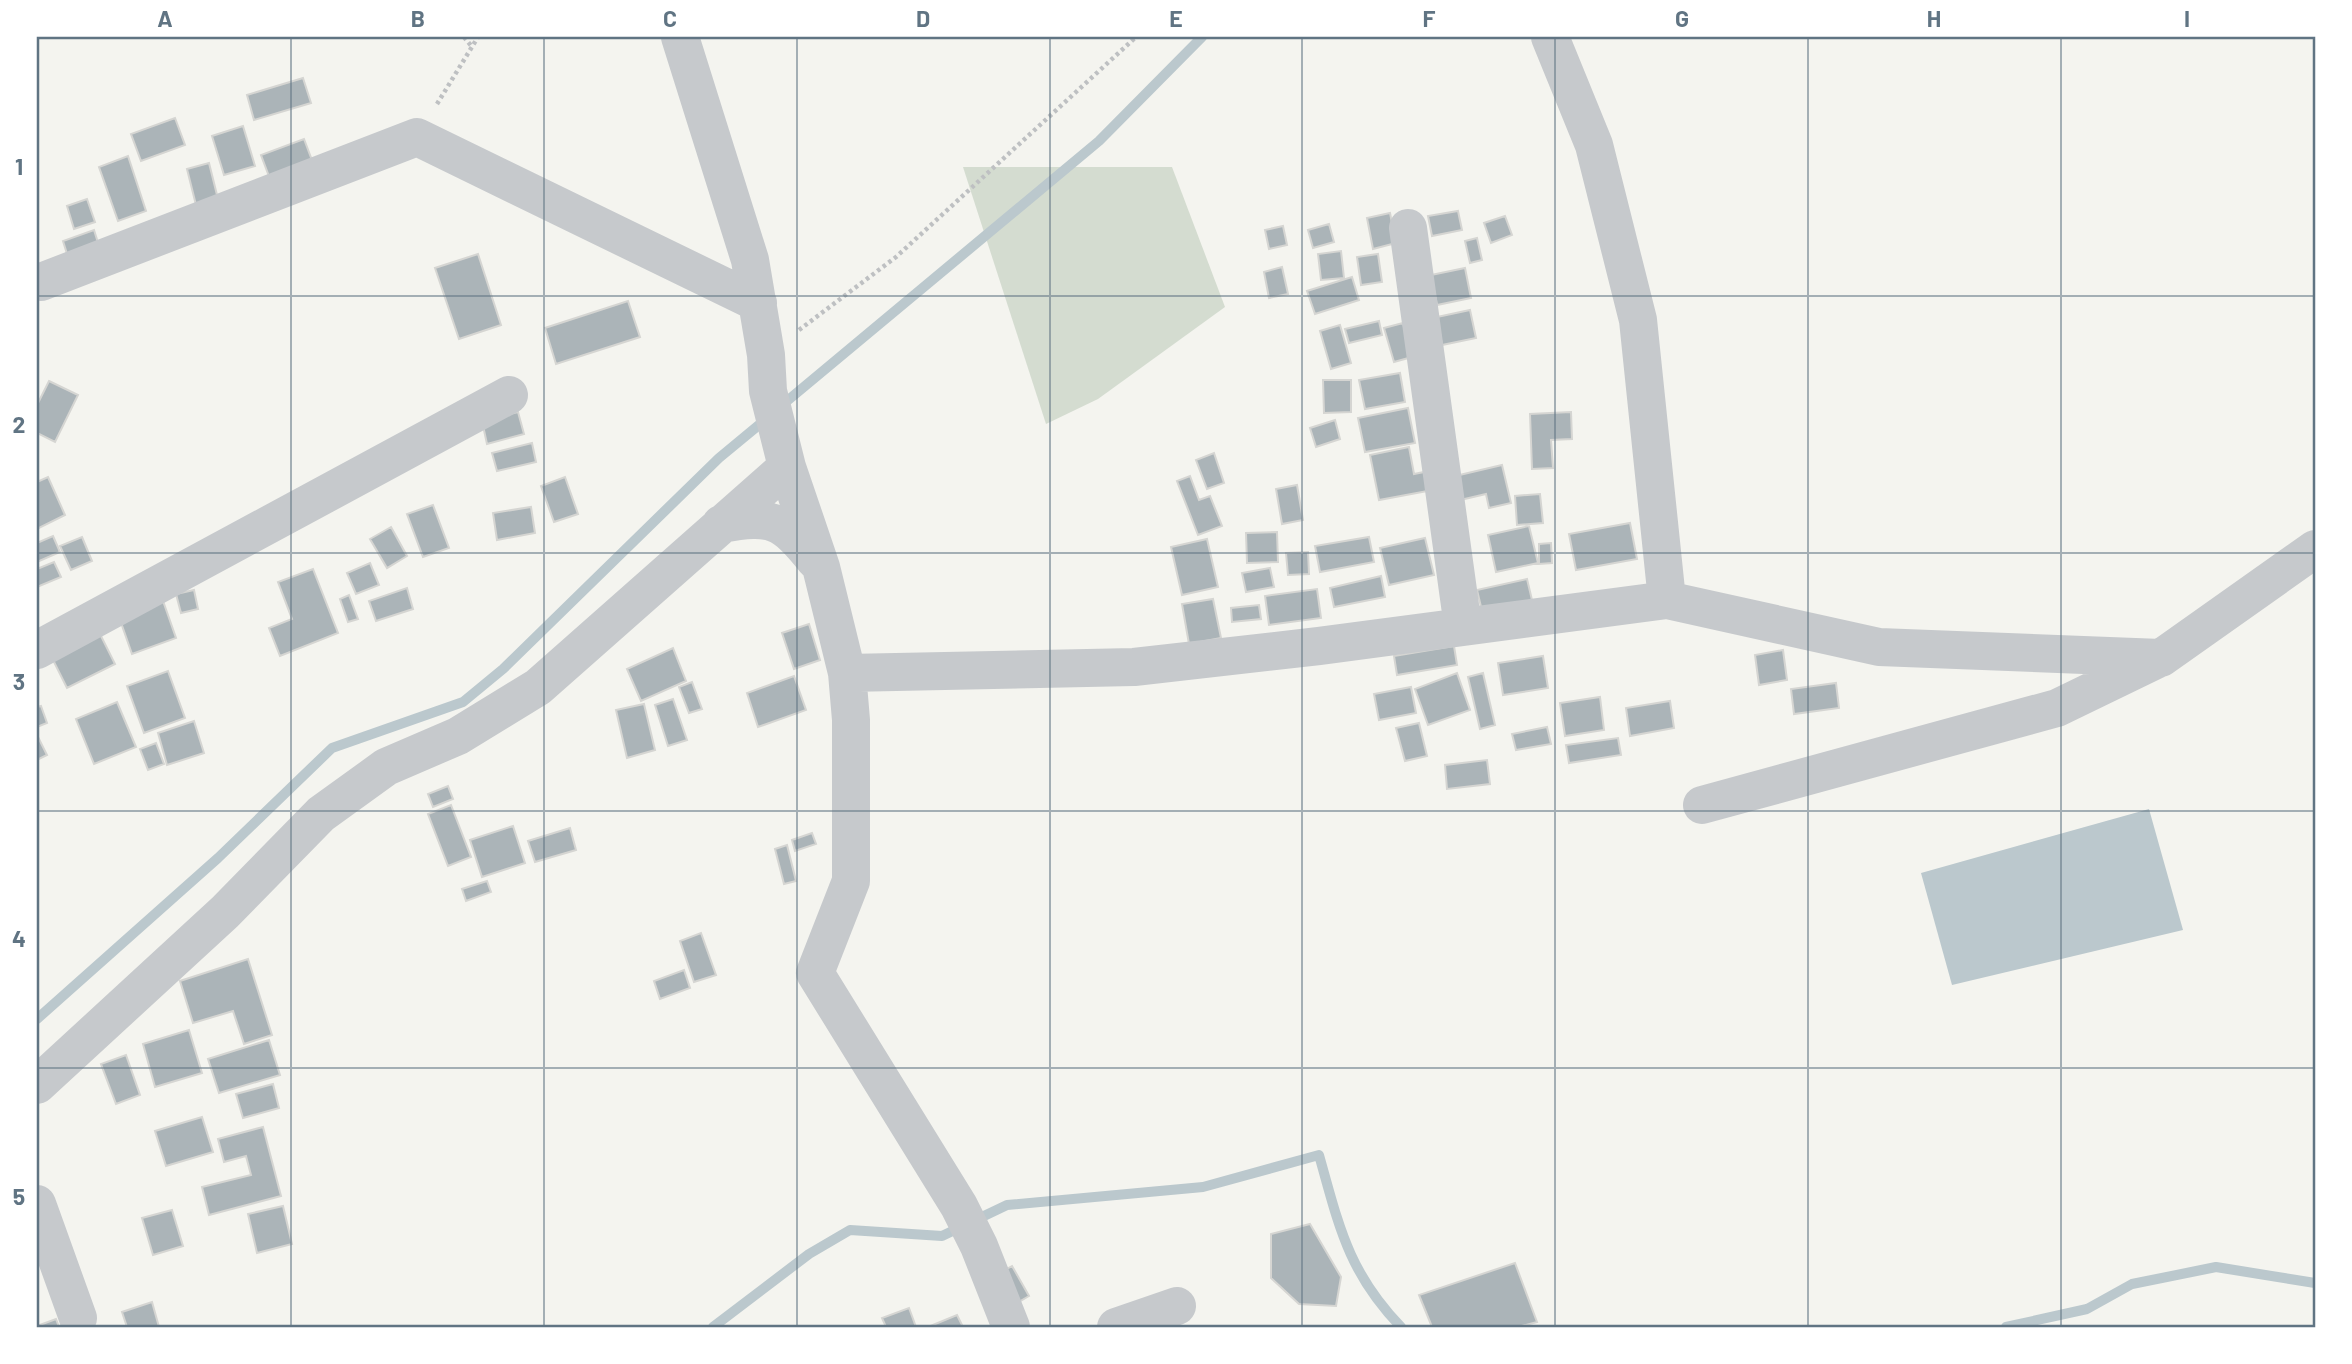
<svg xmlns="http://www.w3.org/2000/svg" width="2352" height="1364" viewBox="0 0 2352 1364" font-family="Barlow,sans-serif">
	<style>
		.green { fill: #d4dcd0 }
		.water { fill: #bbc8cd }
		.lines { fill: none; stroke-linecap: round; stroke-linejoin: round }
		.stream { stroke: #bbc8cd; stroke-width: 10 }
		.building { fill: #abb4b8; stroke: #d5d5d2; stroke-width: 2 }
		.path { stroke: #bec0c2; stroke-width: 4.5; stroke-dasharray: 3.5 3.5; stroke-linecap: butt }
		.street { stroke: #c6c9cc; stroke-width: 38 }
		.grid { fill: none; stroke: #607483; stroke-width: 2; stroke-opacity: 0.55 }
		.neatline { fill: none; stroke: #607483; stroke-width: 2.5 }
		.grid-label { font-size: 23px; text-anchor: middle; font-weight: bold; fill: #607483 }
	</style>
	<rect width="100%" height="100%" fill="#f4f4ef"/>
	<path class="green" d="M963,167h209l53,140 -127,92 -52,25z"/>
	<path class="water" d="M2149,809l34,121 -231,55 -31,-112z"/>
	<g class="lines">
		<path class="stream" d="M781,406l318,-265 103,-104
			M37,1019l181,-161 114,-110 131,-46 40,-33 216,-211 47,-39
			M713,1327l96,-73 41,-24 92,6 65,-31 196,-18 116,-32c20,71 29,117 82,172
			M2006,1327l81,-18 45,-25 84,-17 99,16"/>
	</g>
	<path class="building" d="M303,78l8,25 -57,17 -7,-25z
		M175,118l10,27 -44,16 -10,-27z
		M243,126l12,40 -31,9 -12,-39z
		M304,139l9,24 -43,16 -9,-24z
		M128,156l18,55 -28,10 -19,-54z
		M209,163l10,40 -22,6 -10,-40z
		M87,199l8,23 -21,7 -7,-23z
		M1458,211l4,19 -30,6 -4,-20z
		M1390,213l6,30 -23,6 -6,-31z
		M1505,216l7,19 -21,8 -7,-20z
		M1329,224l5,18 -21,6 -5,-18z
		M1283,226l4,19 -18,4 -4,-19z
		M94,230l5,16 -31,11 -5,-16z
		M1477,238l5,22 -12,3 -5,-22z
		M1341,251l3,27 -23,2 -3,-26z
		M478,254l23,71 -42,14 -24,-71z
		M1378,254l4,28 -21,3 -4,-28z
		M1282,267l6,27 -19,4 -5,-26z
		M1465,268l6,30 -34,7 -6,-30z
		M1352,277l7,23 -44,14 -8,-23z
		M628,301l12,36 -84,27 -11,-36z
		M1470,310l6,28 -34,7 -5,-28z
		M1379,321l3,14 -33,8 -4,-14z
		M1403,323l9,34 -18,5 -10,-34z
		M1340,325l11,38 -20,6 -11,-38z
		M1400,373l5,29 -40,7 -6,-29z
		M1323,380h28v32l-27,1z
		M49,381l29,14 -23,47 -18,-9v-28z
		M1408,408l7,35 -50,9 -7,-34z
		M518,412l6,22 -37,10 -5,-23z
		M1571,412l1,27 -21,1 2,28 -21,1 -2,-55z
		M1335,420l5,19 -24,8 -6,-19z
		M532,443l4,19 -39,9 -5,-18z
		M1409,447l5,27 15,-3 4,19 -54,10 -9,-45z
		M1214,453l10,30 -17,6 -11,-29z
		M1502,465l9,38 -22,5 -3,-14 -30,7 -5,-24z
		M1190,476l9,24 11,-4 12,30 -24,9 -21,-54z
		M48,477l17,38 -28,14v-47z
		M565,477l13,37 -24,8 -13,-36z
		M1297,485l6,35 -21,4 -6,-35z
		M1540,494l3,29 -26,2 -2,-29z
		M433,505l16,43 -26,9 -16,-43z
		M531,507l4,26 -38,7 -4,-27z
		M1630,523l7,36 -61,11 -7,-36z
		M1529,526l9,37 -42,9 -8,-37z
		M391,527l16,29 -20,12 -17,-29z
		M1277,532l1,30 -31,1 -1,-30z
		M53,536l7,16 -23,10v-19z
		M82,537l10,24 -21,9 -11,-24z
		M1369,537l5,25 -54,10 -5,-26z
		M1425,538l9,37 -45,10 -9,-37z
		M1207,539l11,48 -36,8 -11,-48z
		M1551,543l1,20 -13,1v-20z
		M1308,552l1,22 -21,1 -2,-22z
		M54,562l7,15 -24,10v-18z
		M370,563l9,22 -23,9 -9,-21z
		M1270,568l4,19 -28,5 -4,-19z
		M313,569l25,64 -58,23 -11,-28 23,-9 -14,-37z
		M1381,576l4,21 -51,10 -4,-19z
		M1527,579l5,21 -50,11 -5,-21z
		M407,588l6,21 -37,12 -7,-20z
		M1317,589l4,29 -52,7 -4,-29z
		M194,590l4,19 -17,4 -5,-19z
		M349,595l9,24 -10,3 -8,-23z
		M162,598l14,40 -44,16 -14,-40z
		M1213,599l8,39 -32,6 -7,-40z
		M1259,605l2,14 -29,3 -1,-14z
		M809,624l11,36 -26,9 -12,-36z
		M97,628l18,36 -48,24 -18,-36z
		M1454,646l3,19 -60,10 -3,-19z
		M673,648l13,33 -45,20 -14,-32z
		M1783,650l4,30 -28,5 -4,-30z
		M1543,656l5,32 -45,7 -5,-32z
		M168,671l17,47 -41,15 -17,-47z
		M1457,673l13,37 -42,15 -13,-36z
		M1483,673l12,52 -15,4 -12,-52z
		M794,676l12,34 -48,17 -11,-34z
		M692,682l10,27 -13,4 -10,-26z
		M1836,683l3,25 -45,6 -3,-25z
		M1411,687l5,26 -37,7 -5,-26z
		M1600,697l4,33 -39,6 -5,-33z
		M673,699l14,41 -19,6 -13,-41z
		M1670,701l4,27 -44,8 -4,-28z
		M117,702l19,45 -42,17 -18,-45z
		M644,704l11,46 -28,8 -11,-48z
		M41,706l6,17 -10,4v-20z
		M194,721l10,32 -37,12 -9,-32z
		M1419,723l8,33 -22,5 -9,-33z
		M1547,727l4,17 -35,6 -4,-16z
		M37,735l10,20 -10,5z
		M1618,738l3,17 -52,8 -3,-18z
		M156,743l8,21 -16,6 -8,-21z
		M1487,760l3,24 -43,5 -2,-24z
		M448,786l5,13 -20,8 -5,-13z
		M451,805l20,52 -23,9 -20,-52z
		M513,826l12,37 -43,14 -12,-37z
		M570,828l6,22 -41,12 -7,-21z
		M812,833l4,11 -21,7 -3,-11z
		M787,845l9,36 -12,3 -9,-35z
		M487,881l4,11 -25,9 -4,-12z
		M701,933l15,42 -22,7 -14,-41z
		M248,959l24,76 -28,9 -11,-33 -40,12 -13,-42z
		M684,970l6,18 -30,11 -6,-18z
		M189,1030l13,43 -47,14 -12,-43z
		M269,1040l11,35 -61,18 -11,-34z
		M126,1055l14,40 -24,9 -15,-40z
		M273,1084l6,24 -36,10 -7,-24z
		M202,1117l11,35 -47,14 -11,-35z
		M263,1127l18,69 -72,19 -7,-28 49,-12 -5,-19 -22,6 -6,-23z
		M283,1206l9,38 -35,9 -9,-39z
		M172,1210l11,36 -30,9 -11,-37z
		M1310,1224l31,53 -5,29 -37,-2 -28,-26v-44z
		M1515,1263l22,59 -19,5h-86l-13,-32z
		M1012,1266l17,30 -22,13 -18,-30z
		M152,1302l7,25h-32l-5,-15z
		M909,1308l7,19h-30l-4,-9z
		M957,1315l6,12h-35z
		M56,1319l3,8h-22v-1z"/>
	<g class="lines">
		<path class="path" d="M464,37l8,10
			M437,104l41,-67
			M799,330l97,-73 240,-220"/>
		<path class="street" d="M680,37l70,223 16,95 2,36 19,76 34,100 26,106 4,47v161l-36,92 144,233 20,40 32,81
			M1550,37l44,108 44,175 29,280
			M1408,228l55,399
			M41,282l376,-145 341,166
			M721,524c51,-9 61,-5 94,36
			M37,650l472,-255
			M847,673l287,-6 185,-21 348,-46 212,47 282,11 154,-109
			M1702,805l355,-97 99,-48
			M37,1085l188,-173 96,-98 65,-47 72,-31 80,-49 249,-220
			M37,1204l41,114
			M1116,1327l61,-21"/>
	</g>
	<path class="grid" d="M291,37v1290M544,37v1290M797,37v1290M1050,37v1290M1302,37v1290M1555,37v1290M1808,37v1290M2061,37v1290M37,296h2278M37,553h2278M37,811h2278M37,1068h2278"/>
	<rect width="2352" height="1364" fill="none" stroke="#ffffff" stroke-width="77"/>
	<rect x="38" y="38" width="2276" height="1288" class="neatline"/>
	<g class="grid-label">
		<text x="165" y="27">A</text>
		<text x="418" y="27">B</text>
		<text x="670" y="27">C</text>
		<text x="923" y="27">D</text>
		<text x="1176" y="27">E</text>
		<text x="1429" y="27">F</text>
		<text x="1682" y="27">G</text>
		<text x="1934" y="27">H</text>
		<text x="2187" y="27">I</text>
		<text x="19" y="175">1</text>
		<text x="19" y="433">2</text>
		<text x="19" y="690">3</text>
		<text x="19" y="947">4</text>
		<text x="19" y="1205">5</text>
	</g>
</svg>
